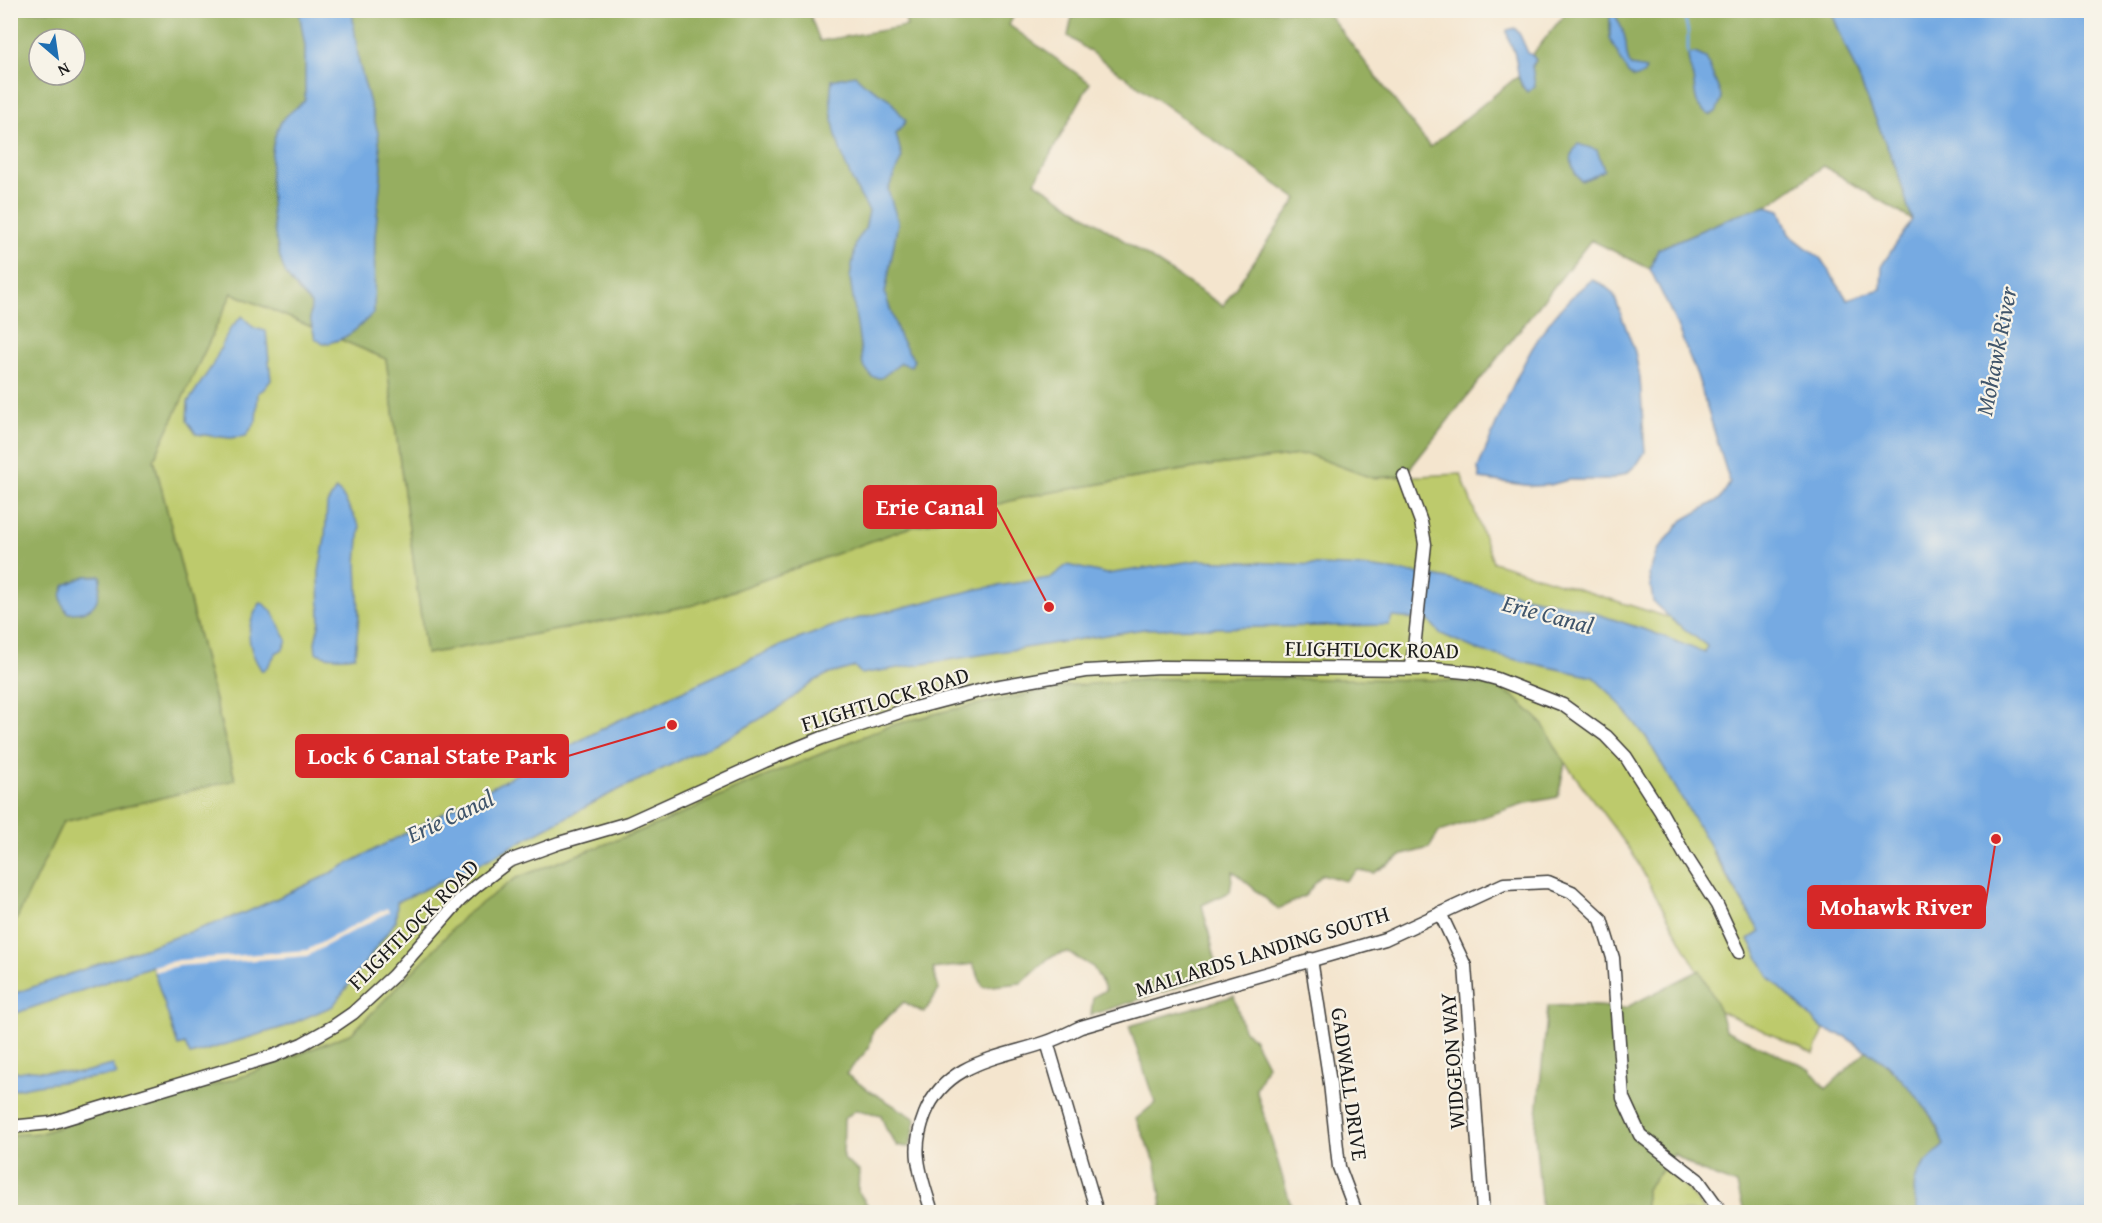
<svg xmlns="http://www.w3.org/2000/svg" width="2102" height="1223" viewBox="0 0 2102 1223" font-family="'Gentium Book Plus',serif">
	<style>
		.green { fill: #bdca6c; stroke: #6c7344; stroke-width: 1.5 }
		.forest { fill: #96ae60; stroke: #59653e; stroke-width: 1.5; fill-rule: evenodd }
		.water { fill: #76aae2; stroke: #49637f; stroke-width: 1.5 }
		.pier { fill: #f4e5ce }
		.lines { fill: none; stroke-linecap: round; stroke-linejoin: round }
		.stream { stroke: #76aae2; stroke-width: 3 }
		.street-casing { stroke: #3c3a37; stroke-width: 15 }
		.street { stroke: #fff; stroke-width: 12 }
		.labels { text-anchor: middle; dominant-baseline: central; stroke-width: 4.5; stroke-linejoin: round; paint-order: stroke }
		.street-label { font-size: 22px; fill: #1c1c1c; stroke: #f7f3e8 }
		.water-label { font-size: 24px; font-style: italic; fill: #40556b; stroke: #f7f3e8 }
		.leader { fill: none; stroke: #d62828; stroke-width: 2 }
		.callout-dot { fill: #d62828; stroke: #f7f3e8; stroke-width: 2 }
		.callout { fill: #d62828; stroke: #d62828; stroke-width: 2 }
		.callout-label { font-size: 24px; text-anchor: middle; font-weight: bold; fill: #fff }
	</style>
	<rect width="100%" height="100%" fill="#f7f3e8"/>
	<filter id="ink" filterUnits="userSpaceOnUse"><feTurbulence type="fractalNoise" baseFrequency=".0167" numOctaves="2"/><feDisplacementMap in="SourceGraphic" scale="12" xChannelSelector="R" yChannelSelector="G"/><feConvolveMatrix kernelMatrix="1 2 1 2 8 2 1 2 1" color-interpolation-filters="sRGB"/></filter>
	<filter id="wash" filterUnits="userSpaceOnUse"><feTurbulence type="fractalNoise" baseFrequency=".008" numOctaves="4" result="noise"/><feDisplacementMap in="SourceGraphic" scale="24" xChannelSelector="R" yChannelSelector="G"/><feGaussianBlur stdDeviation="1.35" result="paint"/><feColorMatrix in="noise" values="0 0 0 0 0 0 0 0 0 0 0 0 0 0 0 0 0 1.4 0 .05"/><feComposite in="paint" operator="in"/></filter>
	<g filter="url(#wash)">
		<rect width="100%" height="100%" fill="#f4e5ce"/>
		<path class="green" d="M232,293l154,66 40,295 603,-158 171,-29 107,-13 65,24 89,-4 32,88 177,56 37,28 -2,7 7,199 48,80 -11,7 20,38 55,53 -10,24 -94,-43 -89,-160 -103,-138 -1137,315 -380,184 -1,-281 53,-109 172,-43 -81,-320z
			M1663,1168l22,19 21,25h-60v-23z"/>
		<path class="forest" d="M808,10l12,31 87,-15 -4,-15h113l-7,14 81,58 -55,99 188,124 74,-107 -229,-163 4,-19 45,-7 209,1 104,136 88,-71 4,11 14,-27 -4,-5 35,-44h264l67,162 14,47 -88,-54 -57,40 -28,8 -81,35 -8,20 -59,-29 -187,236 -32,2 -65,-24 -107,13 -171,29 -127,34 -208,75 -268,49 -40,-295 -154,-66 -78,166 81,321 -172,42 -52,109v-920zM39,39h36v36h-36z
			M1226,678l213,2 57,6 17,10 29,27 23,40 -7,34 -36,7 -83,28 -10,16 -26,7 -29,18 -16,-3 -13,11 -23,-7 -17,22 -27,13 -45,-38 -3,21 -28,13 17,69 -128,41 2,-18 13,-7 -13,-23 -26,-15 -17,5 -29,26 -38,4 -10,-23 -40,5 6,21 -15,23 -20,-11 -31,29 -4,17 -23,26 24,17 46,28 -6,28 -13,-1 -11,-17 -5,-14 -25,-5 -12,9 -1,40 16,12 -1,20 12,18 -3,3h-856l-1,-77 31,-2 48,-16 80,-19 72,-21 111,-44 77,-78 35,-39 52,-38 148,-56 69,-32 153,-63 60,-16 122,-25 86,-7z
			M1700,970l20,41 5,19 85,39 16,20 41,-39c35,23 63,56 77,95l-22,22 -4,45h-174l-7,-27 -37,-14 -26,-17 -28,35v23h-104l-7,-78 13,-128 36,-1 41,3z
			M1234,996l9,32 11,12 13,25 -11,24 37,123h-130l-7,-48 -20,-45 19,-16 -26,-77z"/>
		<path class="water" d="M299,11h53l7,52 19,70 4,33 -7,71 -1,75c-15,16 -28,29 -51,32l-8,-6 -5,-20 1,-14c-7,-8 -18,-18 -24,-28 -16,-30 -25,-125 -6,-154 5,-8 17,-15 24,-22v-54z
			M1610,11h4c3,9 9,17 11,27 3,12 -1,15 6,28l15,3 -3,6 -9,3 -6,-5 -18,-34z
			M1831,11h260v1201h-173c-11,-35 2,-44 26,-67l-8,-22 -21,-29 -28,-30 -43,-28 -20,-6 -55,-53 -20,-38 11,-7 -114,-195 -33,-41 -20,-19 -111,-25 -41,-18 -13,-14 -36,-3 -3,8 -245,4 -283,45 -6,-7 -29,8 -13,7 -31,24 -51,30 -121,58 -129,69 -84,39 -1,19 -63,85 -49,21 -94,28 -5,-11 -7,2 -26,-80 -141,49 -1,-20 237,-83 74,-34 292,-155 164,-76 67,-25 134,-33 72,-11 17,-13 40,9 92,-14 167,7 63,8 150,33 73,24 53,21 2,-7 -37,-28 -17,-16 -4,-28 8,-23 26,-31 37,-21 10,-16 -33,-108 -25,-61 -22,-45 8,-20 81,-35 28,-8 13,4 9,24 32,25 26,40 34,-10 1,-24 30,-45 -14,-47z
			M1515,28l5,7 8,18 4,2 4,5 -4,6 3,20 -8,6c-12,-12 -8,-28 -14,-43 -3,-7 -6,-10 -6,-19z
			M1695,53l11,5 16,40 -6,14 -6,3c-17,-7 -14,-22 -17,-37 -2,-9 -5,-15 -5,-24z
			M855,75l10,9 24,15 17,22 -10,13 6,23 -14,33 10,32 -13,72 15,44 14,22 -3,6 -10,-3 -20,15 -9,-1 -9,-12 -13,-87 6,-36 9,-13 4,-18c-22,-35 -44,-90 -37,-131z
			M1578,144l19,6 7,20 -12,7 -11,4c-10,-12 -14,-25 -3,-37z
			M1592,280l10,4 11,9 22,59 5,26 5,74 -7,11 -11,10 -19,7h-40l-18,5 -17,1 -53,-7 -2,-11c28,-65 53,-145 114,-188z
			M242,316l12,12 12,3 5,49 -7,9 -6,4 -2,28 -10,15 -16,2 -34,-4 -9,-13 1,-19 24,-36 18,-37z
			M336,489l6,6 18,32 -3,36 2,53 -4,40c-15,2 -26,2 -39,-3l-1,-11 5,-21 -1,-49 6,-34 2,-34z
			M86,576h15c-2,26 -5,38 -33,37 -8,-10 -9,-17 -3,-28z
			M261,602l10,8 16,30 -4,9 -7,4 -8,13 -6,5c-16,-24 -18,-45 -1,-69z
			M113,1065l4,10 -80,10 -26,5v-22l7,4 12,-2 50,3z"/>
		<path class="pier" d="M387,908l2,4 -82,44 -128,10 -25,6 -2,-6 26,-6 129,-10z"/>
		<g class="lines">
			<path class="stream" d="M1683,10l5,22v22"/>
		</g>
	</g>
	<g filter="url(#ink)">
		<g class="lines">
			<g class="street-casing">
				<path id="street" d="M1404,476l17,46 4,22 -13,123
					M1440,913l25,53 18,246
					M1311,959l19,124 9,84 17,45
					M1047,1042l50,170
					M10,1127l41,-4 23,-7 199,-60 29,-12 32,-18 19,-13 40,-37 67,-76 16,-14 33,-25 50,-18 69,-20 137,-62 57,-23 81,-27 91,-24 92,-16 75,-4 273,2 41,4 22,6 66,26 43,31 20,21 35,55 24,43 32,50 22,47
					M932,1212c-5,-17 -12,-35 -14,-53 -2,-16 1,-30 7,-45 21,-53 76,-56 122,-72 12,-4 23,-10 34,-15l304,-88 119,-55 44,-2 24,10 29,27 12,39 10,140 17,37 58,45 23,32"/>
			</g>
			<use href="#street" class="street"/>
		</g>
	</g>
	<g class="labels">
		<g class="street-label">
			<text transform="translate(1372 649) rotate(1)">FLIGHTLOCK ROAD</text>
			<text transform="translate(885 699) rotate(-17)">FLIGHTLOCK ROAD</text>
			<text transform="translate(413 924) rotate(-45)">FLIGHTLOCK ROAD</text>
			<text transform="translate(1262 951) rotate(-17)">MALLARDS LANDING SOUTH</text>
			<text transform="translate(1452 1061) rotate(-94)">WIDGEON WAY</text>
			<text transform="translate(1350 1084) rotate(82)">GADWALL DRIVE</text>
		</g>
		<g class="water-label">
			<text transform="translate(1996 351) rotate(-79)">Mohawk River</text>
			<text transform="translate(1548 614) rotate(15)">Erie Canal</text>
			<text transform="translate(450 816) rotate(-25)">Erie Canal</text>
		</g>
	</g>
	<path class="leader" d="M1049 607L996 507M672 725L568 756M1996 839L1985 907"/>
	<g class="callout-dot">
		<circle cx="1049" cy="607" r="6"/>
		<circle cx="672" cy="725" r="6"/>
		<circle cx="1996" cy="839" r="6"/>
	</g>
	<g class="callout">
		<rect x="864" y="486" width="132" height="42" rx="6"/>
		<rect x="296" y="735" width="272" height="42" rx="6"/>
		<rect x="1808" y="886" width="177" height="42" rx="6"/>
	</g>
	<g class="callout-label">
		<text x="930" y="515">Erie Canal</text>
		<text x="432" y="764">Lock 6 Canal State Park</text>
		<text x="1896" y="915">Mohawk River</text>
	</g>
	<rect width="2102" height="1223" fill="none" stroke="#f7f3e8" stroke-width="36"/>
	<g transform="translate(57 57) rotate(151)"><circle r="28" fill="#f7f3e8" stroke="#9f9d96" stroke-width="1.5"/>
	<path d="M0-4.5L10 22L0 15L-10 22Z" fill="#1f6fb2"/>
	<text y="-9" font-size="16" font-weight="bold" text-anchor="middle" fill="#1c1c1c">N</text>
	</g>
</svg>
